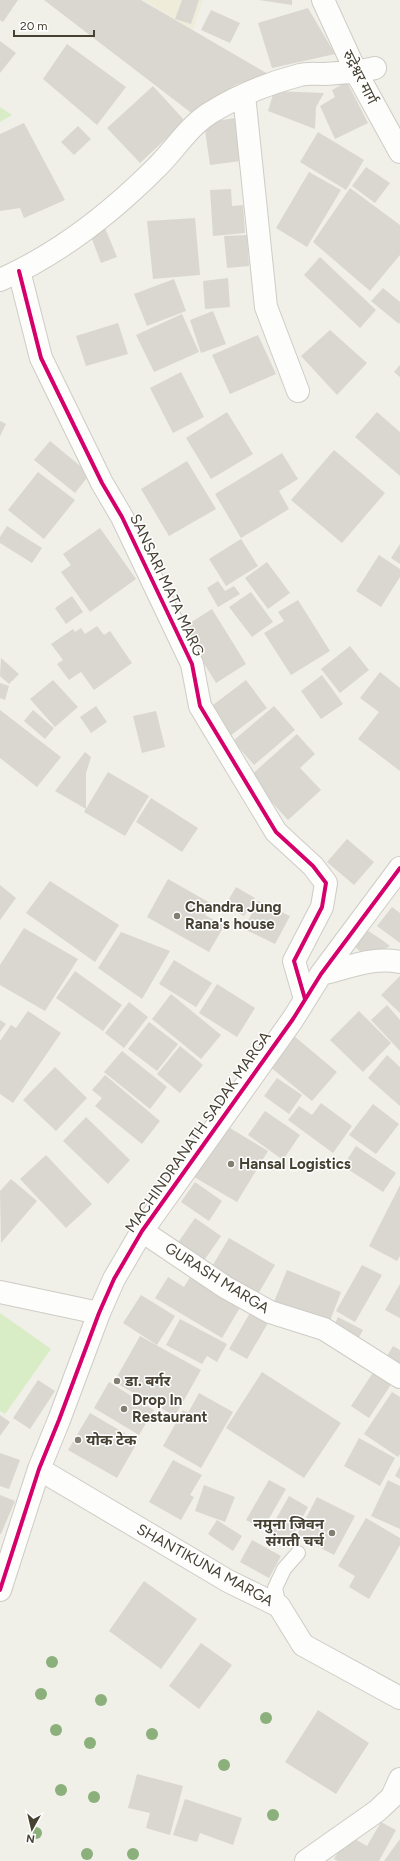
<svg xmlns="http://www.w3.org/2000/svg" width="400" height="1861" viewBox="0 0 400 1861" font-family="Figtree,'Noto Sans Devanagari',sans-serif">
	<style>
		.education { fill: #efecd9 }
		.green { fill: #d8edc5 }
		.building { fill: #d9d7d0 }
		.lines { fill: none; stroke-linecap: round; stroke-linejoin: round }
		.lane-casing { stroke: #ceccc5; stroke-width: 16 }
		.street-casing { stroke: #ceccc5; stroke-width: 24 }
		.lane { stroke: #fdfdfc; stroke-width: 14 }
		.street { stroke: #fdfdfc; stroke-width: 22 }
		.cycleway-casing { stroke: #fff; stroke-width: 6 }
		.cycleway { stroke: #d6006c; stroke-width: 4 }
		.tree { fill: #8bb07b }
		.poi-dot { fill: #827e72; stroke: #fff; stroke-width: 1.5 }
		.labels { text-anchor: middle; dominant-baseline: central; stroke-width: 3; stroke-linejoin: round; paint-order: stroke }
		.street-label { font-size: 15px; fill: #464133; stroke: #fff }
		.poi-label { font-size: 15px; font-weight: bold; fill: #464133; stroke: #fff; text-anchor: start }
	</style>
	<rect width="100%" height="100%" fill="#f0efe8"/>
	<path class="education" d="M143,0h60l-10,30z"/>
	<path class="green" d="M0,107l12,8 -12,7z
		M0,1313l51,36 -46,65 -5,-3z"/>
	<path class="building" d="M0,0h18l-15,22 -3,-2z
		M44,0h97l127,74 -31,10 -23,14 -20,17z
		M182,0h17l-8,24 -16,-5z
		M259,0h33v5z
		M308,8l27,46 -63,14 -14,-45z
		M211,10l29,13 -10,20 -29,-13z
		M0,41l16,12 -16,20z
		M67,44l59,43 -29,38 -54,-46z
		M347,82l21,41 -33,16 -15,-33 15,-9 -3,-7z
		M153,86l32,35 -45,42 -33,-35z
		M274,91l50,2 -8,14 -1,22 -47,-18z
		M235,118l6,43 -31,4 -6,-42z
		M24,123l41,77 -41,18 -4,-10 -20,3v-77z
		M78,126l13,13 -17,16 -13,-13z
		M318,132l46,28 -18,30 -46,-28z
		M366,167l24,16 -15,20 -23,-17z
		M309,172l32,18 -34,57 -31,-19z
		M350,188l50,37v30l-30,36 -57,-49z
		M231,189l1,17 11,-1 2,28 -32,3 -3,-46z
		M195,218l5,57 -47,4 -6,-58z
		M105,228l12,29 -16,6 -11,-29z
		M247,235l2,31 -22,2 -3,-32z
		M320,257l56,53 -16,18 -56,-53z
		M228,278l2,29 -25,2 -2,-28z
		M174,279l12,32 -39,15 -13,-32z
		M383,288l17,14v20l-1,2 -28,-23z
		M213,311l13,33 -25,9 -11,-33z
		M182,314l17,38 -45,20 -18,-37z
		M118,323l10,31 -42,12 -10,-30z
		M330,330l37,33 -30,32 -36,-39z
		M258,335l18,39 -46,20 -18,-39z
		M400,365v12l-6,-5z
		M181,372l23,45 -31,16 -23,-45z
		M227,412l26,42 -42,25 -25,-41z
		M377,412l23,20v44l-45,-39z
		M0,421l6,3 -6,12z
		M50,441l40,33 -15,19 -41,-33z
		M334,450l51,43 -43,50 -51,-43z
		M282,453l16,26 -19,12 10,18 -48,29 -26,-44z
		M187,461l29,48 -47,27 -28,-47z
		M38,472l37,28 -31,39 -36,-29z
		M7,526l35,22 -10,15 -32,-20v-6z
		M100,528l36,51 -46,33 -29,-40 10,-7 -8,-11z
		M241,539l17,27 -32,20 -17,-27z
		M400,544v20l-9,-6z
		M379,555l21,14v8l-19,30 -25,-16z
		M267,562l23,31 -22,16 -23,-31z
		M218,581l7,10 9,-5 6,8 -22,13 -11,-19z
		M251,592l22,30 -21,15 -23,-30z
		M72,596l11,16 -17,12 -11,-16z
		M298,600l32,51 -39,24 -27,-42 20,-12 -6,-9z
		M212,609l34,55 -30,19 -34,-55z
		M97,626l7,9 6,-4 22,32 -38,27 -13,-18 -12,8 -12,-16 6,-4 -12,-16 22,-15 2,3 6,-4 4,6z
		M350,646l19,24 -29,23 -19,-24z
		M1,658l18,16 -10,10 -9,-8z
		M380,672l20,16v83l-42,-32 21,-27 -19,-14z
		M322,675l21,29 -22,15 -20,-28z
		M53,680l25,27 -23,20 -25,-28z
		M246,680l21,28 -37,28 -21,-28z
		M0,683l9,3 -4,14 -5,-2z
		M96,706l11,16 -16,11 -11,-16z
		M274,706l21,24 -41,35 -21,-24z
		M0,710l61,47 -24,30 -37,-29z
		M33,710l21,18 -9,11 -21,-18z
		M156,711l9,36 -23,6 -9,-37z
		M297,734l18,20 -15,14 21,22 -33,30 -39,-43z
		M85,752l6,5 -5,16v36l-31,-18z
		M108,772l41,24 -24,40 -41,-24z
		M151,798l47,30 -16,24 -46,-30z
		M347,839l27,23 -20,23 -27,-23z
		M168,879l44,25 -7,11 19,11 -15,26 -62,-35z
		M50,881l69,44 -24,37 -69,-49z
		M0,885l16,13 -16,22z
		M236,887l19,11 -11,18 -19,-10z
		M258,901l32,15 -15,28 -31,-15z
		M392,907l8,6v30l-23,-17z
		M24,928l54,31 -33,52 -45,-26v-20z
		M367,930l15,10 8,6 -22,12 -14,-12z
		M121,932l49,19 -28,48 -44,-31z
		M174,960l38,23 -16,24 -37,-23z
		M75,971l47,34 -19,26 -47,-33z
		M400,976v37l-19,-18z
		M217,984l38,24 -18,29 -38,-24z
		M171,994l50,41 -20,24 -49,-40z
		M129,1002l19,15 -24,31 -19,-15z
		M387,1005l13,15v31l-29,-31z
		M28,1011l33,22 -48,70 -13,-9v-53l11,-16 5,3z
		M359,1011l32,32 -28,29 -33,-32z
		M0,1020l6,4 -6,8z
		M149,1022l29,22 -21,27 -29,-22z
		M294,1036l43,36 -25,29 -43,-35z
		M180,1046l23,19 -23,28 -23,-19z
		M122,1051l45,36 -17,22 -46,-37z
		M387,1055l13,12v39l-32,-28z
		M55,1067l32,31 -31,33 -33,-31z
		M105,1075l55,46 -18,23 -47,-38 7,-8 -10,-8z
		M277,1078l25,17 -13,19 -25,-18z
		M321,1103l31,23 -19,27 -45,-33 11,-14 13,9z
		M373,1104l26,20 -23,30 -27,-19z
		M265,1111l35,24 -17,25 -35,-25z
		M86,1117l44,43 -22,24 -45,-43z
		M225,1125l43,26 -31,51 -43,-25z
		M356,1146l40,27 -13,19 -40,-26z
		M46,1155l46,49 -26,24 -46,-49z
		M11,1179l26,22 -36,42 -1,-52z
		M195,1182l27,19 -13,20 -28,-19z
		M400,1185v71l-3,5 -28,-15z
		M195,1218l26,18 -18,26 -26,-18z
		M229,1238l46,27 -17,29 -47,-26z
		M362,1265l20,10 -27,47 -19,-11z
		M287,1270l54,22 -13,34 -55,-22z
		M194,1271l50,30 -22,37 -67,-40 13,-21 16,10z
		M400,1284v34l-15,-8z
		M141,1295l34,21 -18,29 -34,-22z
		M250,1313l18,10 -21,36 -18,-10z
		M338,1317l25,13 -6,11 -25,-12z
		M180,1319l47,25 -10,18 -10,-6 -5,8 -36,-19z
		M140,1336l61,34 -26,46 -61,-34z
		M393,1346l7,4v21l-16,-10z
		M376,1368l18,12 -25,38 -18,-12z
		M262,1372l79,51 -37,55 -78,-50z
		M38,1380l17,11 -25,38 -17,-11z
		M109,1382l45,28 -15,25 -45,-27z
		M392,1392l8,5v57l-2,3 -34,-23z
		M199,1393l34,19 -32,56 -38,-22 20,-36 5,3z
		M90,1413l48,28 -21,37 -49,-28z
		M0,1415l10,7 -10,14z
		M359,1438l36,20 -15,28 -36,-20z
		M0,1453l20,7 -11,29 -9,-3z
		M173,1460l29,15 -12,20 4,2 -13,23 -32,-18z
		M400,1466v13l-5,-3z
		M269,1480l17,9 -23,40 -17,-9z
		M388,1480l12,6v43l-29,-13z
		M204,1485l31,12 -10,25 -30,-11z
		M0,1495l15,6 -14,33h-1z
		M289,1496l19,11 -20,37 -20,-11z
		M317,1497l38,19 -21,39 -37,-20z
		M366,1518l34,20v7l-31,54 -20,-12 6,-11 -17,-10z
		M217,1520l25,16 -9,15 -25,-17z
		M252,1540l29,16 -12,22 -29,-16z
		M144,1581l53,38 -36,50 -52,-38z
		M201,1643l31,22 -33,44 -30,-23z
		M318,1710l51,33 -33,51 -51,-32z
		M137,1774l46,12 -13,49 -24,-7 4,-15 -22,-5z
		M185,1799l57,19 -9,27 -33,-12 -3,9 -24,-7z
		M381,1822l15,8 -17,31h-41l-4,-2 14,-24 19,11z
		M400,1839v22h-16z"/>
	<g class="lines">
		<g class="lane-casing">
			<path id="lane" d="M279,1606l-4,-18 9,-19 14,-16"/>
		</g>
		<g class="street-casing">
			<path id="street" d="M323,0l33,72 44,80
				M244,95l22,212 32,84
				M19,271l22,87 61,125 20,34 70,147 8,42 76,126 37,34 13,17 -4,24 -28,54 11,38
				M0,280c59,-26 112,-68 157,-113 18,-18 32,-41 53,-54 27,-17 59,-30 90,-38 7,-2 16,-1 24,-1 17,-1 34,-2 51,-6
				M321,974c26,-6 53,-18 79,-12
				M142,1231l83,56 45,25 54,17 76,48
				M0,1292l99,21
				M39,1469l189,112 51,25 24,39 97,53
				M0,1590l39,-121 20,-49 40,-107 15,-34 28,-48 151,-212 28,-45 79,-106
				M306,1861l71,-50 15,-14 8,-18"/>
		</g>
		<use href="#lane" class="lane"/>
		<use href="#street" class="street"/>
		<g class="cycleway-casing">
			<path id="cycleway" d="M19,271l22,87 61,125 20,34 70,147 8,42 76,126 37,34 13,17 -4,24 -28,54 11,38
				M0,1590l39,-121 20,-49 40,-107 15,-34 28,-48 151,-212 28,-45 79,-106"/>
		</g>
		<use href="#cycleway" class="cycleway"/>
	</g>
	<g class="tree">
		<circle cx="52" cy="1662" r="6"/>
		<circle cx="41" cy="1694" r="6"/>
		<circle cx="101" cy="1700" r="6"/>
		<circle cx="266" cy="1718" r="6"/>
		<circle cx="56" cy="1730" r="6"/>
		<circle cx="152" cy="1734" r="6"/>
		<circle cx="90" cy="1743" r="6"/>
		<circle cx="224" cy="1765" r="6"/>
		<circle cx="61" cy="1790" r="6"/>
		<circle cx="94" cy="1797" r="6"/>
		<circle cx="273" cy="1815" r="6"/>
		<circle cx="36" cy="1833" r="6"/>
		<circle cx="87" cy="1854" r="6"/>
		<circle cx="133" cy="1854" r="6"/>
	</g>
	<g class="poi-dot">
		<circle cx="177" cy="916" r="4"/>
		<circle cx="231" cy="1164" r="4"/>
		<circle cx="117" cy="1381" r="4"/>
		<circle cx="124" cy="1409" r="4"/>
		<circle cx="78" cy="1440" r="4"/>
		<circle cx="332" cy="1533" r="4"/>
	</g>
	<g class="labels">
		<g class="street-label">
			<text transform="translate(360 77) rotate(63)">रुद्रेश्वर मार्ग</text>
			<text transform="translate(167 585) rotate(65)">SANSARI MATA MARG</text>
			<text transform="translate(198 1132) rotate(-55)">MACHINDRANATH SADAK MARGA</text>
			<text transform="translate(217 1278) rotate(32)">GURASH MARGA</text>
			<text transform="translate(205 1565) rotate(29)">SHANTIKUNA MARGA</text>
		</g>
		<g class="poi-label">
			<text x="185" y="907">Chandra Jung<tspan x="185" dy="17">Rana's house</tspan></text>
			<text x="239" y="1164">Hansal Logistics</text>
			<text x="125" y="1381">डा. बर्गर</text>
			<text x="132" y="1400">Drop In<tspan x="132" dy="17">Restaurant</tspan></text>
			<text x="86" y="1440">योक टेक</text>
			<text x="324" y="1524" text-anchor="end">नमुना जिवन<tspan x="324" dy="17">संगती चर्च</tspan></text>
		</g>
	</g>
	<g transform="translate(32 1829) rotate(188)" stroke="#ffffff" stroke-width="3" paint-order="stroke">
	<path d="M0-3L7 15L0 10L-7 15Z" fill="#464133"/>
	<text y="-6" font-size="11" font-weight="bold" text-anchor="middle" fill="#464133">N</text>
	</g>
	<path d="M14 30v6h80v-6" fill="none" stroke="#464133" stroke-width="2"/>
	<text x="20" y="30" font-size="12" fill="#464133" stroke="#ffffff" stroke-width="3" paint-order="stroke">20 m</text>
</svg>
